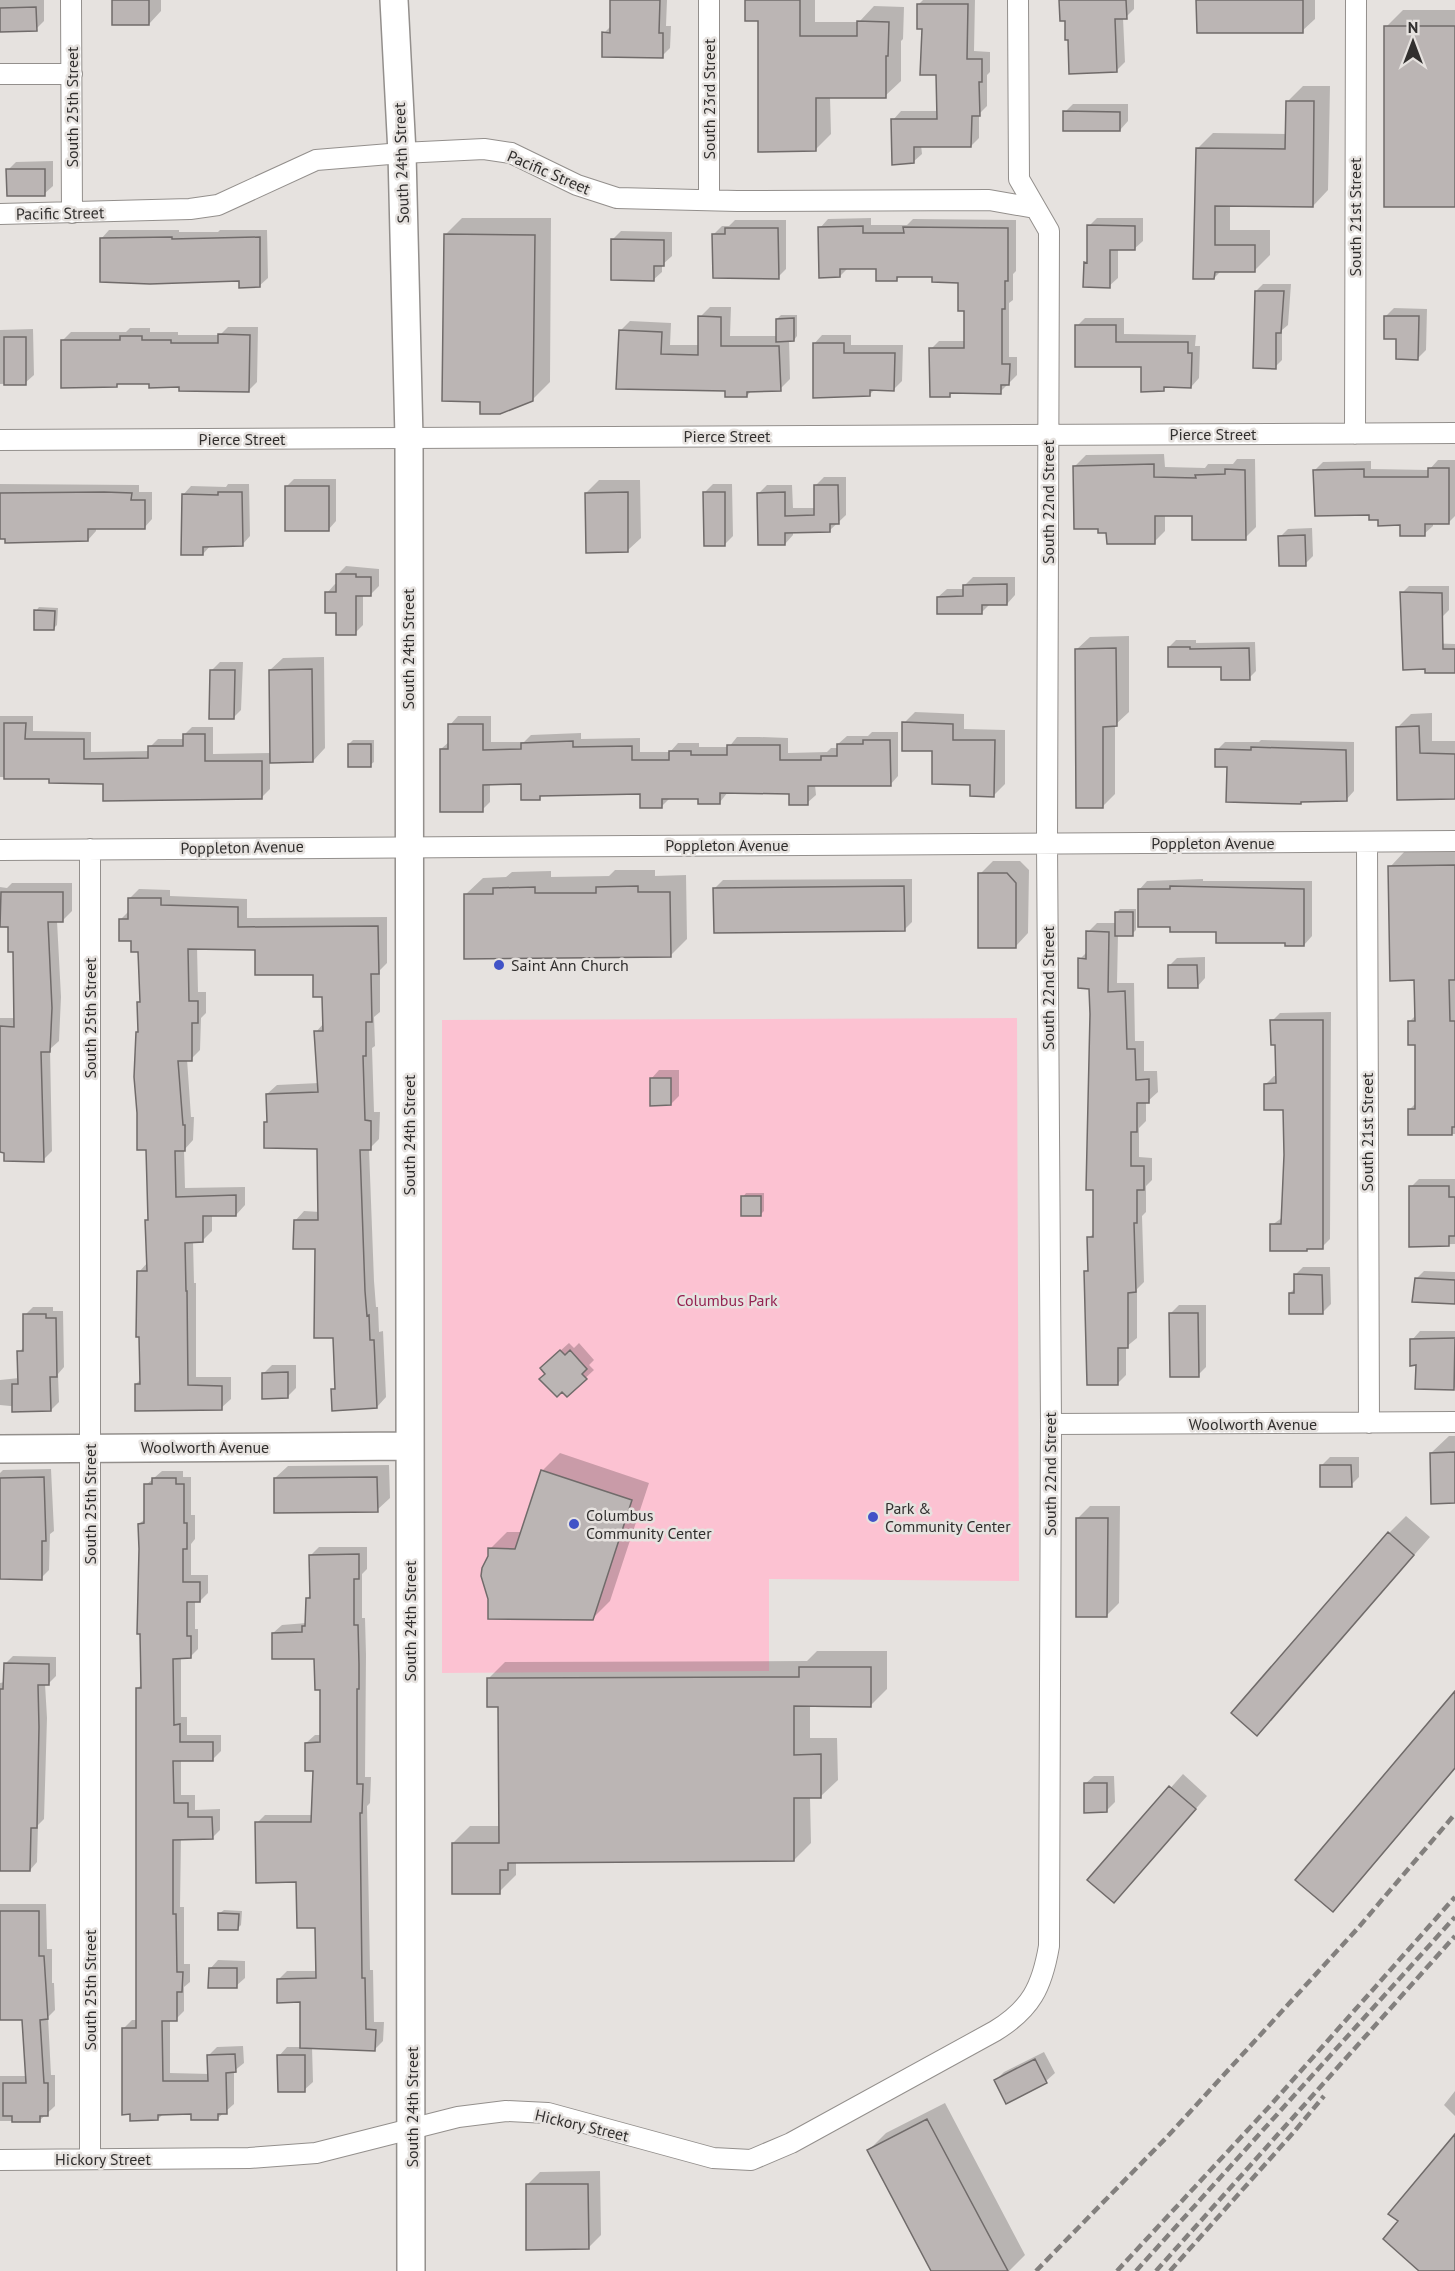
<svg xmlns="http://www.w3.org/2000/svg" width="1455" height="2271" viewBox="0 0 1455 2271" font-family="'PT Sans',sans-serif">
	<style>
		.green { fill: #fcc2d2 }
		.shadow { fill: #0003 }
		.building { fill: #bbb5b4; stroke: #706b6a; stroke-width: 1.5 }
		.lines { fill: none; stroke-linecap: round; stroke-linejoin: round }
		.street-casing { stroke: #938f8c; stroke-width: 22 }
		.secondary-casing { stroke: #938f8c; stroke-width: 30 }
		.street { stroke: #fff; stroke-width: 20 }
		.secondary { stroke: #fff; stroke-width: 27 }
		.rail { stroke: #83807e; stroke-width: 4.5; stroke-dasharray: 9 4.5; stroke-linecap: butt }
		.poi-dot { fill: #4153c7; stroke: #e6e2df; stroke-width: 2 }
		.labels { text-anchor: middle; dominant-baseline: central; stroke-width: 5; stroke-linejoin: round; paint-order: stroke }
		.street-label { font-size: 16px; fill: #312f2e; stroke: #e6e2df }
		.poi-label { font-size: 16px; fill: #312f2e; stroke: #e6e2df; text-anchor: start }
		.park-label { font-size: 16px; fill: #952352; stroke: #e6e2df }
	</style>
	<rect width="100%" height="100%" fill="#e6e2df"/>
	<path class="green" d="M1017,1018l2,563 -250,-2v92l-327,2v-653z"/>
	<path class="shadow" d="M0,0h44v21l-8,8 -36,1z
		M114,0h47v11l-12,13z
		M612,0h55l-1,26h5l-1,22 -8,8 -58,-23 7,-7z
		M746,0h69v22h44l15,-16 30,1 -1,32 -2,2v40l-16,15 -55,1 1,37 -16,16 -56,-131z
		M923,0h52l-1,51 16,1v20l-3,3v31l-8,8v24l-8,8 -50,-1 1,9 -9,8 -20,-42 8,-9h37l-1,-37 -18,-70z
		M1061,0h73v9l-8,8 -3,1 2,44 -8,8 -50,-51z
		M1198,0h117v19l-13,12z
		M1403,10h52v196l-69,-179z
		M1303,86h27l-2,104 -15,16 -83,-1v25h40v25l-16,16h-33l-7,7 -17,-129 16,-16 74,1 1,-33z
		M1073,104h55v17l-8,9 -55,-18z
		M53,161v25l-9,8 -36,-24 8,-8z
		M462,218h89l-1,164 -18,18h-50l-37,-165z
		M871,218v7h36l6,-6 103,1v51l-3,3v26l-4,3v54h8v18l-17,17h-47l-4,4 -18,-47 8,-8h27v-32l-7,-28 -25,-6 -34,1 -4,4 -18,-13h-29l-9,9 -20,-48 8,-9z
		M1097,218h46v23l-9,8h-16v29l-9,8 -24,-23 3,-3 1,-34z
		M735,220h51v49l-8,8 -64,-43 8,-8h7z
		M109,230h70v2h39l2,-2h47l1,48 -9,8 -158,-47z
		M621,231l51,1v24l-10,9v7l-9,8 -40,-41z
		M1263,284h28l-3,41 -6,5v30l-7,7 -19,-76z
		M710,307h21l-1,29h47v-17l4,-4h16v21l-3,4h-5l1,39 -10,10 -28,1 -5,6 -21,-7 -109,-2 3,-56 10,-10 41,2 -1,22h29l1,-28z
		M1394,308l33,1 -1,41 -8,8 -20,-20 -12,-22z
		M1085,318h39v16l72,1 -1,11h5l-1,32 -8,9 -24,-1 -4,4 -21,-24 -65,-40z
		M228,327h30l-1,55 -8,8 -98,-8h-31l-4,4 -53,-46 8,-8h55l4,-4h20v4h28v3h42z
		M33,329l1,46 -9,8 -25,1v-54z
		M822,335h29v10h52l-1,36 -8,8h-19l-5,5 -56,-50z
		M1164,454l1,13 40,1 3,-4h25l4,-5h18l1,68 -11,11 -52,-23 -28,-1v17l-11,11 -46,-10 -33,-66 11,-11z
		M1438,460h17v56l-6,6h-16v4l-9,8 -23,-10 -22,-5 -64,-49 8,-8 48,-1v8l58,1z
		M824,477h22v38l-17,16h-36v4l-8,9 -26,-51 8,-8h25l1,23h22v-22z
		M294,479h42v42l-8,9 -42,-43z
		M599,480h41l1,58 -13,12 -42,-57z
		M0,484l139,1v7h13v27l-8,9h-48v3l-8,9 -88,-3z
		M228,484h21l1,52 -8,9h-31l-8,9 -20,-59 8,-9 35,1z
		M713,484h19l1,52 -9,9 -19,-53z
		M1312,528l1,28 -8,8 -25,-27 8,-8z
		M346,566l33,3v17l-9,9h-7v30l-8,8 -17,-21 -11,-19 8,-9h3v-10z
		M973,577h42v18l-8,9h-17l-8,8 -44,-15 9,-8h18v-4z
		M1409,586h40v24l-7,7h-18v26l31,1v28l-29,-1v-3h-21l-3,-75z
		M39,607l19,1 -1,17 -4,4 -17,-18z
		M1129,636v76l-14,13v69l-13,13 -25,-158 13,-12z
		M1176,640h20v3l59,-1 1,29 -7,7 -26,-12 -54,-19z
		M324,657l1,91 -12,13h-43v28l-8,8 -211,-19 -51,-1v-61h33v15l58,1v20l59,-1v-4l8,-8h26v-4l8,-8h21v27l58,-1 -1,-83 13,-12z
		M220,662h23l-2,48 -8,8 -21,-48z
		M915,712l49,2v15l41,1v54l-11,11 -61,-46 -29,-26z
		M1432,713v28h23v57l-57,-71 13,-13z
		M458,716h33v26h33l7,-7 50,-2v6l59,-1v14h30l8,-9h21v4h30l8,-10h22l29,1v15l39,-1 4,-4h7v-4l9,-8h21l4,-4h26v44l-8,9h-75l1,10 -9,8 -17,-11h-62l-8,10 -20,-4h-30l-8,8 -21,-13 -98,1 -4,4 -17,-15h-32v19l-8,8 -41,-61 9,-8v-16z
		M353,740h21v22l-4,3 -21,-21z
		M1261,740l93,2v49l-8,9 -118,-34 -11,-16 8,-8h34z
		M1405,851h50v283h-46v-24l7,-7v-60l-6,-22 6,-6 -1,-36 -25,-112z
		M993,861h27l9,9 -1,63 -12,13 -36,-72z
		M615,870h40v6l31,-1 1,64 -17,17 -205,-61 18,-17 23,-1 6,-5 39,-1v6l58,-1z
		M912,879v43l-8,8 -189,-42 8,-8z
		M1203,879v2h109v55l-8,9 -86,-15 -47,-5 -32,-35 8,-9z
		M12,883h60v28l-10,10h-5l4,76 -2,44 -9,8 2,102 -9,9 -43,-9v-133h15l-1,-68 -5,-22 -9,-1v-40l7,1z
		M139,889l31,1v6l77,3v19l140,-1v46l-7,7v42l-6,5 1,29 -3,2 2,64h6l-1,27 -10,10 5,132 2,26h2l1,25 4,-1 3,66 -9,10 -44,-17 3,-4 -1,-50 -18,-88 -22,-27 9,-10 16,1 -2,-65 -52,-24 2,-3 -1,-26 10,-9 42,-2 -3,-51 8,-9v-27l-9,-23 -58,-24 -60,-2 1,45h8v21l-5,5 -1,32 -9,9h-4l4,58h3l-1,23 -9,10 1,38 60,-1v18l-9,10h-24v16l-9,9 -10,1 1,42h2v94h35v22l-10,9 -85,-24 5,-5 -2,-107 9,-10v-113l-8,-118v-80l-19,-32 9,-9v-12z
		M1120,909h16v21l-4,4h-14l-1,49h17l1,58h9v30h13l1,21 -10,9h-2v20l-7,7v29l13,1v22l-6,6v26l-4,4 2,66 -7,7v49l-11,9v28l-9,9 -31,-113 3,-3v-30l6,-6 -4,-245 -11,-28 8,-8v-19l9,-9h20v-11z
		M1205,957v21l-8,9 -28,-21 8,-8z
		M1331,1012l-1,227 -8,8 -14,1 -2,2 -34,-25 11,-8 2,-11v-97l-19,-25 8,-8h4l-1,-33 -5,-22 8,-8z
		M659,1070h20v26l-8,8 -20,-25z
		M1419,1179h36v65l-45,1 1,-58z
		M746,1193h18v18l-4,4 -17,-18z
		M1303,1267h27l1,37 -8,8 -33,-19 5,-5v-13z
		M1424,1271l31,1v30l-39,-23z
		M1179,1305h27v62l-8,8 -27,-62z
		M33,1307h20v4h10l1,56 -6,7 1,28 -8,8 -51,-5v-25l19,-2v-26l6,-6v-31z
		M1420,1331h35v56l-2,2 -36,-25 -5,-24z
		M569,1343l5,5 5,-5 15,17 -5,5 5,5 -27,25 -20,-22 3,-13z
		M272,1365h24v23l-9,9 -23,-24z
		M1449,1436h6v66l-24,-49z
		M560,1453l89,30 -39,118 -17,17 -103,-61v-8l17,-17h15l21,-62z
		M1330,1457h29v20l-8,8 -30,-19z
		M389,1465l1,33 -13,12 -102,-32 13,-12z
		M51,1469l3,62 -4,3 -1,36 -8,8 -41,-1v-104l3,-3z
		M162,1471h21v6h8v38h4v24l-4,5v31h17v18l-8,8h-5v28h3v20l-8,8h-9v60h6v18h34v16l-8,8h-32v36h14v15l25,-1v21l-8,8h-31l-1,69h4v57h6v18l-6,5v24l-8,8h-6v54l40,1 -1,-19 8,-8 26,-1 1,17 -10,8v33l-16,14 -26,-6 -29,2 -5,5 -34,-91 8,-8h6l-1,-331 5,-5 -3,-160 7,-6v-33z
		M1090,1506h30l-1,97 -12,12 -30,-96z
		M1406,1516l24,21 -173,197 132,-201z
		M319,1547h48v22l-5,5v44h3l1,37 -1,122h6l-1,26 -3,3 3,164h3l1,52h10l-1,19 -9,9 -62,-3 1,35 -9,8 -25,-34 8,-9h14v-46l-23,-21 9,-9h30l-1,-45 -18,-45 -41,-58 8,-8h48l2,-46 -9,-26 9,-8h6v-47l-5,-31 -43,-24 9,-8 25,-2v-24l4,-5v-39z
		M817,1651h70v38l-17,17 -60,-2v34h27l1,42 -17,16 -11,1 1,46 -17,17 -278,1v14l-17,17 -46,-49 17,-17h30v-121l-12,-26 17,-17 302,-1z
		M13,1656l43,1v19l-8,8h-3l2,34 -3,101 -6,6 -1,37 -7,8h-30v-187l5,-1v-18z
		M1455,1694v75l-105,124 -17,17z
		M1183,1774l24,22 -81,92 -37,-8z
		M1094,1776h20l1,26 -9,9 -21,-27z
		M0,1904h46l1,45h5v34h2l1,27 -7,7 3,58h4v31l-16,15h-39v-45h27l-4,-58 -23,1z
		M224,1910l18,1 -1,14 -4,4 -17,-16z
		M218,1960l27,1v17l-9,8 -26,-17z
		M1044,2052l11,21 -9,8 -40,21 -10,-22 8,-8z
		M1455,2091v25l-11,-11z
		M945,2103l80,152 -16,16h-77l-63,-121 17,-17z
		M600,2171l1,64 -13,13 -61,-63 13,-13z"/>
	<path class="building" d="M112,0h37v25h-37z
		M610,0h50l-1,33h4v25l-61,-1v-25l8,1z
		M745,0h55v36h57v-15l32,1 -1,34h-2v42h-70v53l-58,1v-131h-13z
		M1059,0h67l1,19h-12l2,53 -48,2 -1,-34h-3v-19h-5z
		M1196,0h107v33h-106z
		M917,4h51l-1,55h15v23h-3l1,34h-8l-1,31h-57v16l-22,2 -1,-46h46l-1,-44h-16l2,-46h-5z
		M36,7l1,24 -37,1v-24z
		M1384,26h71v181h-71z
		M1286,101h28l-1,106 -98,-1v39h40v27h-40l-1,7h-21l3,-131 89,1z
		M1063,111l57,1v19h-57z
		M6,169h39v27h-38z
		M1087,225l48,1v24h-25v38l-27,-1 1,-25 3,1z
		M863,226v7h41l-1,-6 105,1v53h-3v28h-3v55h8l-1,21h-8v9l-51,-1v4h-20l-1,-49h35v-37h-6v-28l-26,-1v-5h-35v4h-21v-12h-36v8l-21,1 -1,-51z
		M725,228h53l1,51 -66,-1 -1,-44h13z
		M444,234l91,1 -2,166 -33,13h-20v-12l-38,-1z
		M172,237v2l88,-2v50l-21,1v-7l-89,3 -50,-2v-44z
		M611,239l53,1v26h-10v15l-43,-1z
		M1255,291h29l-3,42h-5v36l-23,-1z
		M698,316l23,1v29h58l2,45 -34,1v5h-22v-6l-109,-2 3,-59 43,2 -1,22 37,1z
		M1384,316h35l-1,44 -22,-1v-20h-12z
		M794,318v23l-18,1v-23z
		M1075,325h41v17h72v11h4l-1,35 -27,-1v4l-23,1v-25h-66z
		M218,334l32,1 -1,57 -70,-1v-4l-30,1v-4h-32v3l-56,1v-48h59v-4h22v4h29v3h47z
		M4,337h22v48h-22z
		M813,343h31v10h51l-1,38 -24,-1v6l-57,2z
		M1154,464v13l42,1 -1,-3 30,-1v-5l20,1 1,70h-54v-24h-37v28h-48l-1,-11h-8v-4h-24l-1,-63z
		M1428,468h21v56h-24v12h-25v-11l-22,1v-6h-9v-5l-54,1 -2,-46 51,-1v8h64z
		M814,485h24l1,39h-9v8l-45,1v12h-27l-1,-52 28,-1v24l29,-1z
		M285,486h44v45h-44z
		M104,492l28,1 -1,7h14v29h-57v12l-83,2v-4h-5v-46z
		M218,492h24l1,54 -40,1v8h-22l1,-61 36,1z
		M628,492v60l-42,1 -1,-60z
		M703,492h22v54h-21z
		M1305,535l1,31h-27l-1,-30z
		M336,574h20v3h15v19h-15v39h-20v-22h-11v-21h11z
		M1007,584v21h-25v9h-45v-17l26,-1v-11z
		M1400,592l42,1 1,56h12v24h-30v-4l-22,1z
		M34,610l21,1 -1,19h-20z
		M1168,647h22v2l59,-1 1,32h-29v-13h-53z
		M1116,648l1,78 -14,1v81h-27l-1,-159z
		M312,669l1,93 -43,1 -1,-93z
		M210,670h25l-1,49h-25z
		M902,722l51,2v16h42l-1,57 -24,-1v-11l-38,-1v-33h-30z
		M4,723h22l-1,16h59v20l64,-1v-12h35v-12h22v27h57v38l-159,2v-17l-54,-1v-4h-45z
		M448,724h35v26l38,-1v-6l52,-2v6l59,-1v14h37v-9h22v4h36v-10h53v15h41v-4h16v-12h26v-4h27l1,46h-83v19h-19v-11l-69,-1v11h-22v-5h-36v9h-22v-14l-100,2v4h-19v-16l-38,1v27h-43v-63h8z
		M1419,726l1,27 35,1v45l-58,1 -1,-73z
		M348,744h23v23h-23z
		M1251,747l95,3 1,51 -46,1v2l-75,-2 1,-35h-12v-18l36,1z
		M1455,865v115h-6l1,41h5v106h-3v8h-44v-26h7v-64h-7v-24h7l-1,-41 -24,1 -2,-115z
		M978,873h29l9,10v65h-38z
		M638,886v6h32l1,65 -207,2v-65h29v-6l42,-1v6h61v-6z
		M904,886l1,45 -191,2 -1,-45z
		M1170,886l134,3v57h-19v-3h-69v-11h-46v-5h-32v-38h32z
		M1,892h62v30h-15l4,86 -2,44h-9l3,110 -40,-1v-8l-4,-1v-126l14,1 -1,-75h-5v-25h-8z
		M128,898h33v7l77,2v20l140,-1 1,48h-8l1,48h-6v34h-3l2,64 6,1v29h-11l5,141 2,25 2,-1 1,25h4l3,68 -45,3 -1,-22h4l-2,-51h-19l1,-89h-22l1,-29h24l-1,-71 -53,-1v-26h3l-1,-28 52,-2 -4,-61h9l-1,-34h-9v-22h-58v-25l-67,-1 1,52h9v22h-6v38h-14l5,64h2v26h-10l1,46 60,-2v21h-33v26l-18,1 1,48h1l1,94 34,1v24l-87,1v-27h5l-1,-47h-3l1,-66h10l-2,-51h3l-2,-70h-9v-37l-3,-36 2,-45h2l-1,-30h3l-2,-50h-7v-11h-12v-22h9z
		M1115,912h18v24h-18z
		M1086,931l23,1 -1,60 17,-1 2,58h8l1,31 13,-1v24h-12v29h-6v34h13v24h-7v33h-3l2,69 -8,1v55h-10v37h-31l-3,-114h4l-1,-34h6v-47h-7l4,-176 -1,-25 -11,-1v-30l8,1z
		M1168,965h29l1,23h-30z
		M1270,1020h53v229h-16v2h-37v-27h11l3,-69 -1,-45h-19v-26l12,-1 -1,-38h-4z
		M650,1078h21v27l-21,1z
		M1409,1186h40v11h6v39h-6v10l-40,1z
		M741,1196h20v20h-20z
		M1294,1274l28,1 1,39h-34v-21h5z
		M1415,1278l40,2v24l-43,-2z
		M1169,1313h29l1,64h-29z
		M23,1314h23v4h10l1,59h-7l1,34 -39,1v-28h6l-1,-33h6z
		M1455,1338l-1,52 -39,-1 1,-24 -6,1v-27z
		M560,1350l5,5 5,-5 17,19 -5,5 5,5 -20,18 -5,-5 -5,5 -18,-18 6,-5 -5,-6z
		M288,1372v26l-26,1v-26z
		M1455,1452v51l-24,1 -1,-51z
		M1320,1465h31l1,22h-32z
		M541,1470l91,30 -39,120 -105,-1v-20l-7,-23 1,-8 6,-12v-8l27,1z
		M44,1477l2,64h-4v39l-42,-1v-101z
		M377,1477l1,35 -104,1v-35z
		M152,1478h24v6h8v39h3v26h-4v33h17v20h-13v34h4v22l-18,1 1,66 6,-1v18h33v19h-40l1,42h14v14h24l1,22 -40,1v74h3l1,58h6l-1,20h-5v29h-15l1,60h45l-1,-26 28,-1 1,18 -10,1 1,41h-9v6h-27v-6l-33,1v5l-28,1v-7l-8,1v-87h14v-340h5l-1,-54h-3l2,-85 -1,-25 6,-1v-39h8z
		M1076,1518h32l-1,99h-31z
		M1388,1532l26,23 -157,181 -26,-23z
		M359,1554v25h-5v46h4l1,39v25h-2v95h6l-1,29h-2l2,165h3l1,51 10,1 -1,21 -75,-3v-46l-23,1v-24l39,-1 -1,-50h-18l-1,-46 -40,1 -1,-61h56l2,-51h-8v-28l15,-1v-52h-5l-1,-31h-42v-26l30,-1v-6h3l1,-28h4l-1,-43z
		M4,1663l45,1v21h-11l1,42 -2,101h-6l-1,43h-30v-182h3z
		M799,1667h72v40l-77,-1v49l27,-1v44h-27v63l-286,2v7h-8v24h-48v-51h47l-1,-136h-11v-29l312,-1z
		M1455,1691v77l-122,144 -38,-32z
		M1084,1783h23v29l-23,1z
		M1169,1786l27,23 -82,94 -27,-23z
		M0,1911h39v45h5l4,63 -8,1 4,63h4v33h-8v6h-28v-6h-9v-33h23l-4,-63h-22z
		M218,1913l21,1 -1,16h-20z
		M209,1968h28v20h-29z
		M277,2055h28v37h-27z
		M1035,2059l12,24 -41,21 -12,-24z
		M927,2119l81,152h-77l-64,-121z
		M1455,2134v137h-36l-36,-32 15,-18 -10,-7z
		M526,2184h62l1,65 -63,1z"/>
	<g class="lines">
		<g class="street-casing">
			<path id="street" d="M71,0l1,213
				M0,74h72
				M709,199v-199
				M0,214l190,-5 28,-4 98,-45 86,-7 82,-4 27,4 66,32 40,13 120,3 252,-1 46,8
				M1355,434l1,-434
				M0,440l1455,-7
				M1367,842l2,581
				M90,849v1310
				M0,850l1455,-9
				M1051,1424l404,-2
				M0,2160l249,-2 67,-5 142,-36 48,-6 42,2 165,45 38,2 40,-17 204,-112c36,-22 47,-44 54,-85l2,-522 -4,-581 2,-612 -30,-52 -1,-179"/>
		</g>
		<g class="secondary-casing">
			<path id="secondary" d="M394,0l8,153 7,285 2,1833
				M0,1449l410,-3"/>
		</g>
		<use href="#street" class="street"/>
		<use href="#secondary" class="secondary"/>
		<path class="rail" d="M1036,2271l131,-134 191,-209 97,-114
			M1117,2271l151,-163 187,-211
			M1136,2271l319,-354
			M1156,2271l299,-335
			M1170,2271l123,-138 31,-37"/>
	</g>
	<g class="poi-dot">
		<circle cx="499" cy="965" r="6"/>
		<circle cx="873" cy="1517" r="6"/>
		<circle cx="574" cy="1524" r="6"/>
	</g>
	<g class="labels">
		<g class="street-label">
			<text transform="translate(709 99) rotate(-90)">South 23rd Street</text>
			<text transform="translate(72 107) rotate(-90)">South 25th Street</text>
			<text transform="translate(401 163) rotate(-92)">South 24th Street</text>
			<text transform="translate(549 172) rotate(23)">Pacific Street</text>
			<text transform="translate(60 213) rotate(-1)">Pacific Street</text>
			<text transform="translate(1355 217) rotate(-90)">South 21st Street</text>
			<text x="1213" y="434">Pierce Street</text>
			<text x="727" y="436">Pierce Street</text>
			<text x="242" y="439">Pierce Street</text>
			<text transform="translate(1048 502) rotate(-90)">South 22nd Street</text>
			<text transform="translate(408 649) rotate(-90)">South 24th Street</text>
			<text x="1213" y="843">Poppleton Avenue</text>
			<text x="727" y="845">Poppleton Avenue</text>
			<text transform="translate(242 847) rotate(-1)">Poppleton Avenue</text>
			<text transform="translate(1048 988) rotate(-90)">South 22nd Street</text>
			<text transform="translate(90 1018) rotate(-90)">South 25th Street</text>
			<text transform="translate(1367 1132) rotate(-90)">South 21st Street</text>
			<text transform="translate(409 1135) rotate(-90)">South 24th Street</text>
			<text x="1253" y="1424">Woolworth Avenue</text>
			<text x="205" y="1447">Woolworth Avenue</text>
			<text transform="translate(1050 1474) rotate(-90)">South 22nd Street</text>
			<text transform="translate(90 1504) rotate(-90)">South 25th Street</text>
			<text transform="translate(410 1621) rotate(-90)">South 24th Street</text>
			<text transform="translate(90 1990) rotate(-90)">South 25th Street</text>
			<text transform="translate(412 2107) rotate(-90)">South 24th Street</text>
			<text transform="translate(582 2125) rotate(13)">Hickory Street</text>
			<text x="103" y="2159">Hickory Street</text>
		</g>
		<g class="poi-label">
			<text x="511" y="965">Saint Ann Church</text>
			<text x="885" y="1508">Park &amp;<tspan x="885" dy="18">Community Center</tspan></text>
			<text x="586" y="1515">Columbus<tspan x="586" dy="18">Community Center</tspan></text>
		</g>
		<g class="park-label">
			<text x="727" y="1300">Columbus Park</text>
		</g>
	</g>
	<g transform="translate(1413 42)" stroke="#e6e2df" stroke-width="4.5" paint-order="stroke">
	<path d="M0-4.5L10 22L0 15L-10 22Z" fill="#312f2e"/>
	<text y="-9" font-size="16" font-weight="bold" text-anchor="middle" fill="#312f2e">N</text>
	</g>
</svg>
